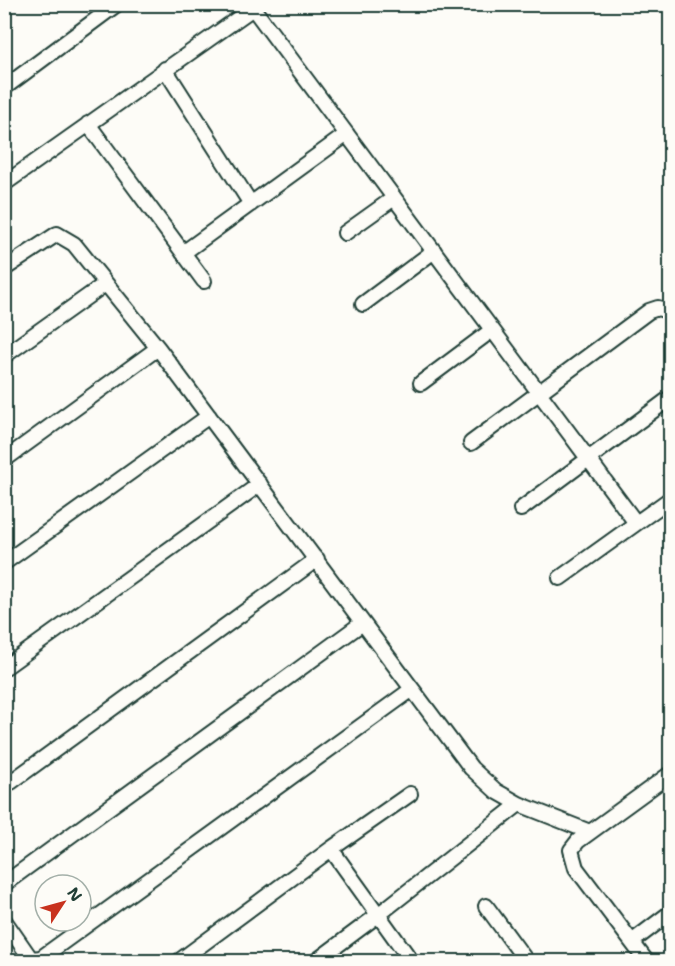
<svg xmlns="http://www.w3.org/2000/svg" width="675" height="966" viewBox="0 0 675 966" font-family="'Shantell Sans',sans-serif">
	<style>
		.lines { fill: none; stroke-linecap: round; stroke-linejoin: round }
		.street-casing { stroke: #1f3d34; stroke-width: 18 }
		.street { stroke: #fdfcf7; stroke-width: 14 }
	</style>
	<rect width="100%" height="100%" fill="#fdfcf7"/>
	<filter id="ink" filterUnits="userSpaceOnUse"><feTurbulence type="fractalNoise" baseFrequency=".0167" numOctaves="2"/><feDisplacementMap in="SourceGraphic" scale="12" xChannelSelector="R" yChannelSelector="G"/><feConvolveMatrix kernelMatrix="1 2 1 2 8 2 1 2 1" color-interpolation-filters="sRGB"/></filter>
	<g filter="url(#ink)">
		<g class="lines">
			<g class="street-casing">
				<path id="street" d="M250,4l386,519
					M165,69l86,135
					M4,88l113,-84
					M88,124l116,157
					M4,184l249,-176
					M345,233l49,-35
					M183,253l164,-119
					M4,269l53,-35 17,10 84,104 313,420 25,23 23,13 71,28
					M363,304l71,-53
					M4,356l101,-72
					M421,383l71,-53
					M471,443l178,-132 9,-3 12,4
					M4,460l154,-112
					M521,509l149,-111
					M4,563l205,-147
					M560,578l110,-79
					M4,668l256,-184
					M11,782l306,-223
					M410,794l-79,55 81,113
					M4,884l357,-260
					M486,906l41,56
					M4,920l27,39 10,-1 370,-268
					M633,941l37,-28
					M178,962l153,-113
					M315,962l63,-47 141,-111
					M647,962l-71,-94 -5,-18 7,-9 92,-67"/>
			</g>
			<use href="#street" class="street"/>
		</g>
	</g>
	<rect width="675" height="966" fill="none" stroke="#fdfcf7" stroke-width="24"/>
	<rect x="12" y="12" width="651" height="942" fill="none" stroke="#1f3d34" stroke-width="2" filter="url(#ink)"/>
	<g transform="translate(63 903) rotate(54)"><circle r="28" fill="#fdfcf7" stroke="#a4b0a9" stroke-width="1.5"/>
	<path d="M0-4.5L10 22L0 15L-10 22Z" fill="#c8321e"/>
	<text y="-9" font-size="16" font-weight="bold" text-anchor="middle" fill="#1f3d34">N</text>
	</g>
</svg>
